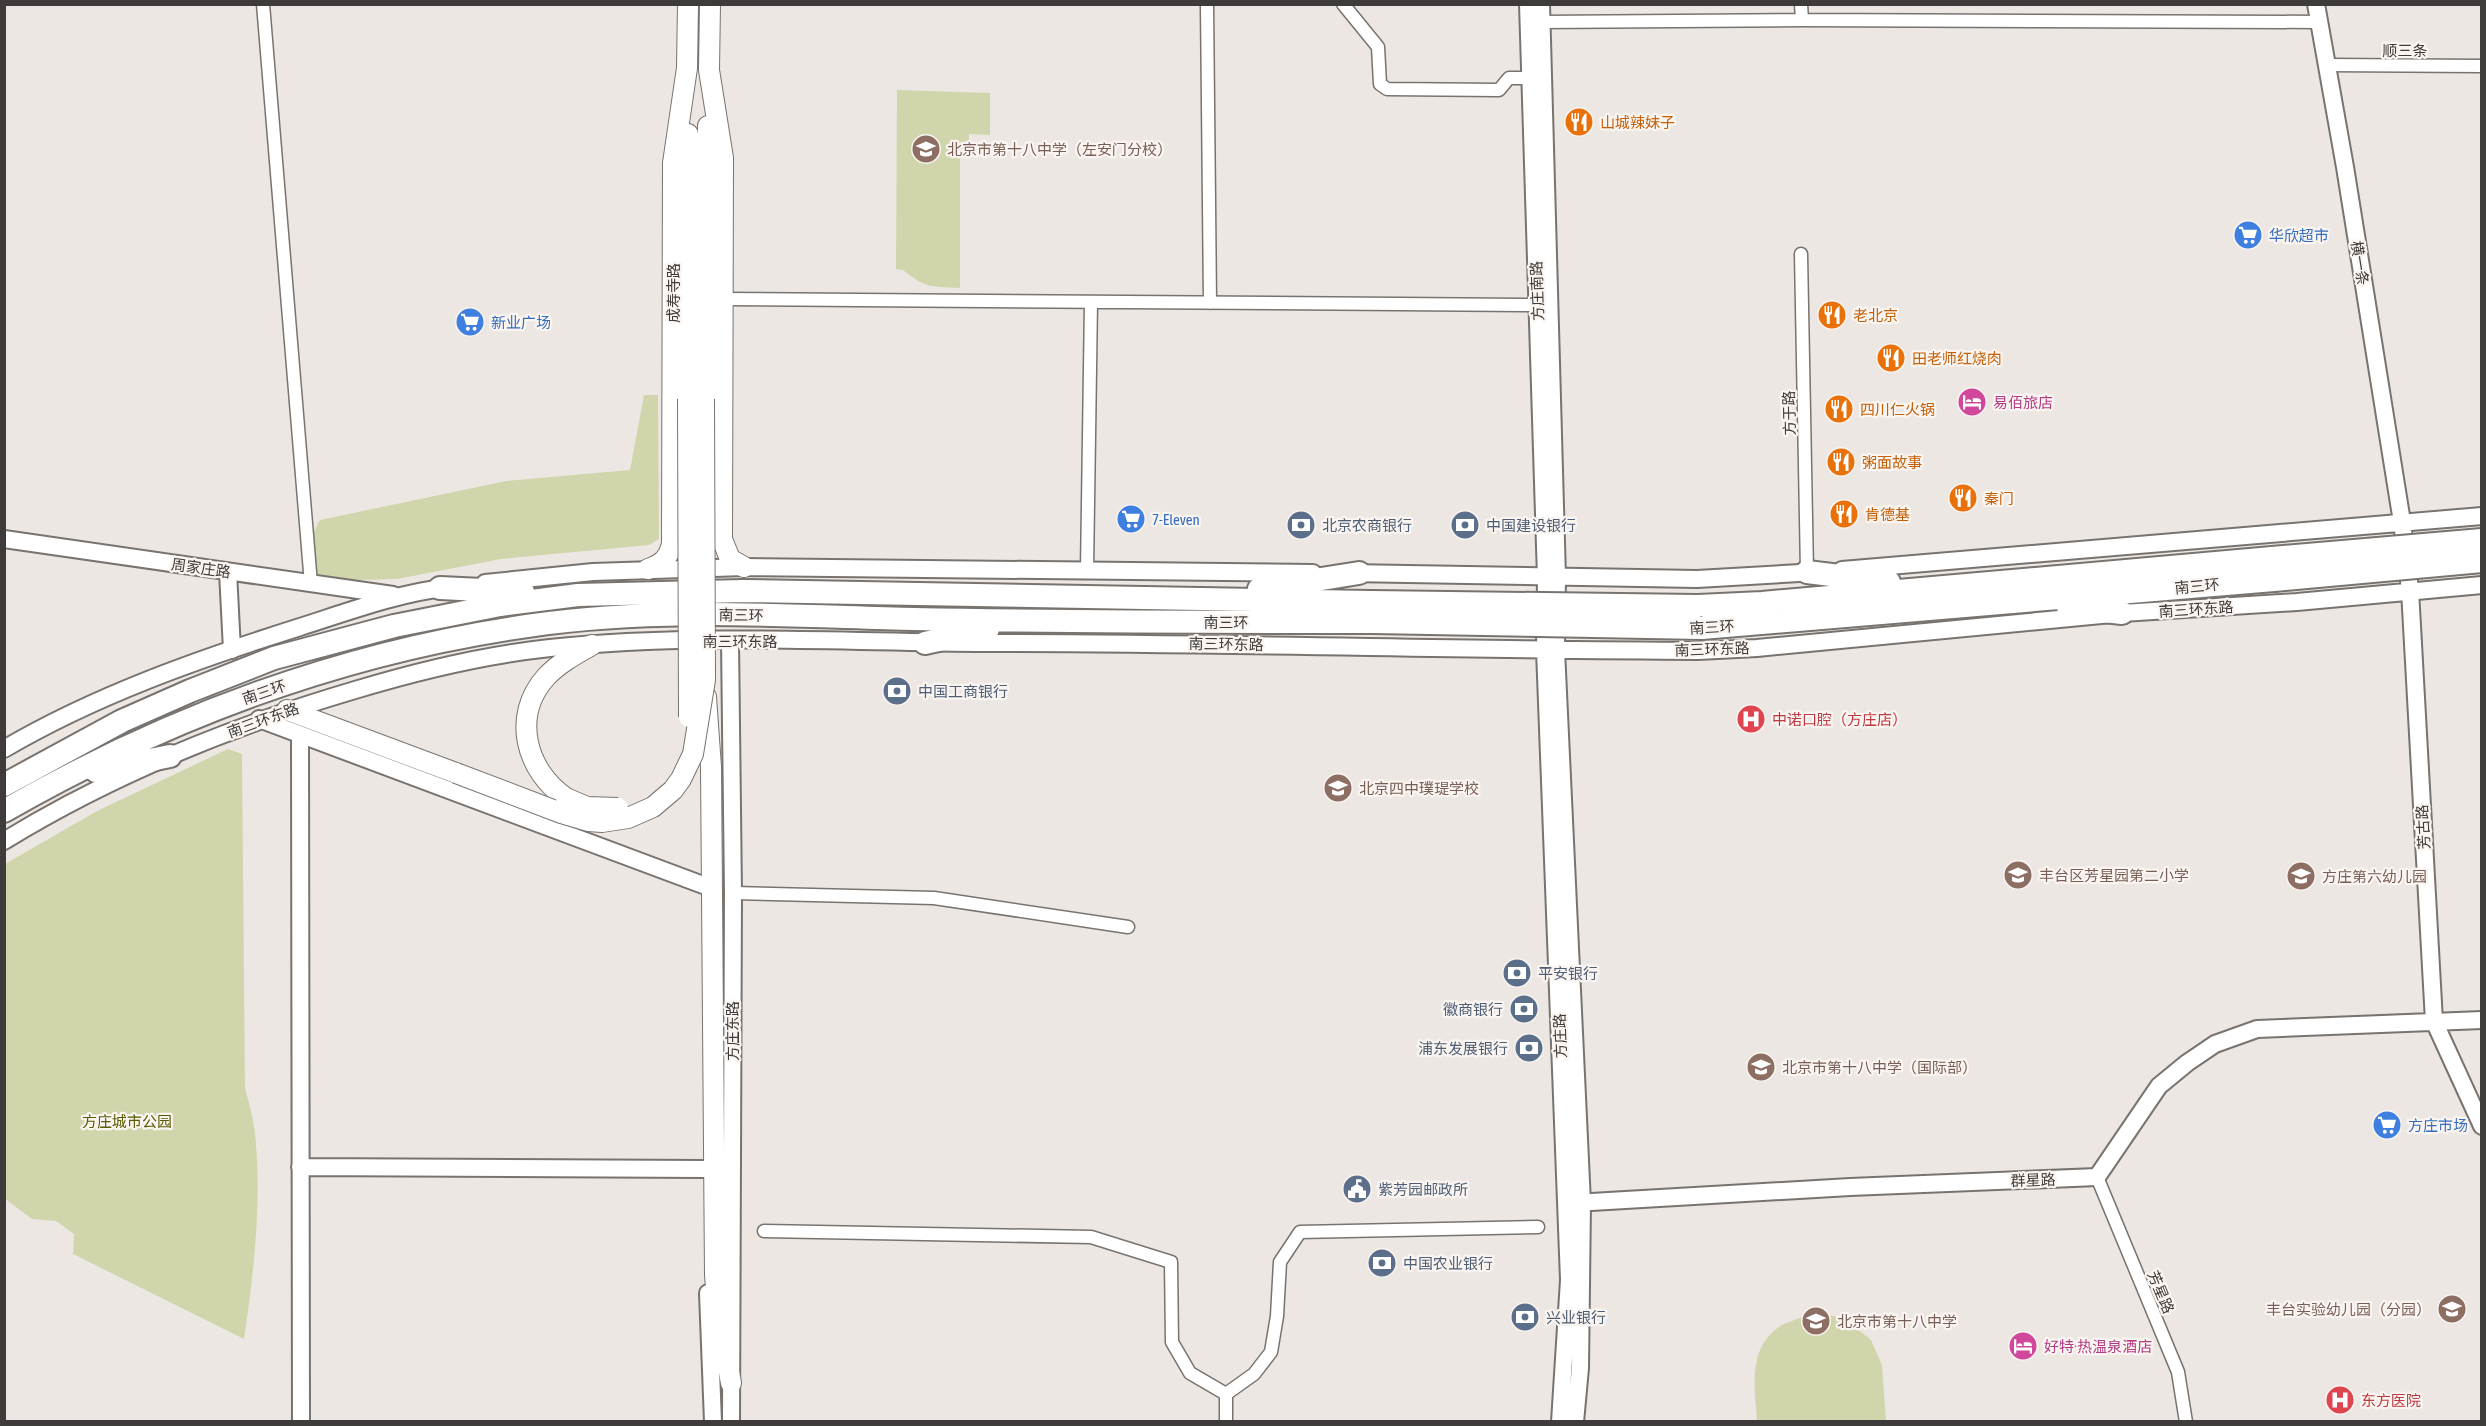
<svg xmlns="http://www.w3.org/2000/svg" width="2486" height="1426" viewBox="0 0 2486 1426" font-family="'Asap Condensed','Noto Sans SC',sans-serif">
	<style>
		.green { fill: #d1d5ac }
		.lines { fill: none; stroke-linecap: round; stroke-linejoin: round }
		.street-casing { stroke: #78736f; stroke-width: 15 }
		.secondary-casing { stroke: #78736f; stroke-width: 20 }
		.primary-casing { stroke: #78736f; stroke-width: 22 }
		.highway-casing { stroke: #78736f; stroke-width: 26 }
		.street { stroke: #fff; stroke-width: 12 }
		.secondary { stroke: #fff; stroke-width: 16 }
		.primary { stroke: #fff; stroke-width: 20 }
		.highway { stroke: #fff; stroke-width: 22 }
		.primary-bridge-casing { stroke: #78736f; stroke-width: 22; stroke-linecap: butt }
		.highway-bridge-casing { stroke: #78736f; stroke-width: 26; stroke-linecap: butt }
		.primary-bridge { stroke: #fff; stroke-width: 20 }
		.highway-bridge { stroke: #fff; stroke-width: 22 }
		.labels { text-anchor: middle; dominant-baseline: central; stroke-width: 4.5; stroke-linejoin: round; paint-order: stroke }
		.street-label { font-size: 15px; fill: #3e3b3a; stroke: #faf5f1 }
		.food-label { font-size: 15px; fill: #c56008; stroke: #faf5f1; text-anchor: start }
		.education-label { font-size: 15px; fill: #785e54; stroke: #faf5f1; text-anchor: start }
		.shop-label { font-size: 15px; fill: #366cbe; stroke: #faf5f1; text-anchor: start }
		.hotel-label { font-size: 15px; fill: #b23c85; stroke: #faf5f1; text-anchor: start }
		.service-label { font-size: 15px; fill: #4e5e75; stroke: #faf5f1; text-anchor: start }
		.health-label { font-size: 15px; fill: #be3a42; stroke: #faf5f1; text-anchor: start }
		.park-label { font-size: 15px; fill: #585b00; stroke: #faf5f1 }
	</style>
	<rect width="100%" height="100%" fill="#ede7e3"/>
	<path class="green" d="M897,90l93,3v42l-21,-1v15l-9,1v138c-30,-2 -33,1 -57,-18l-7,-1z
		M644,395h14l1,144 -10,6 -148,14 -104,20 -80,2 -5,-46 8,-15 186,-39 124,-11z
		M228,749l14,5 3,334c4,15 8,30 10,45 7,68 -1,139 -11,206l-171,-85 1,-20 -18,-13 -24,-2 -28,-21 1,-334 92,-53z
		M1804,1316h30l21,11 16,13 11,25 4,56h-129c-2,-32 -10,-72 22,-94 7,-5 17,-7 25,-11z"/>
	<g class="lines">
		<g class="street-casing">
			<path id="street" d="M263,4l48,580
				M1207,4l3,299
				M1343,4l35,43 2,37 7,5 112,1 10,-12h21
				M1801,4l1,16
				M1541,22l261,-2 517,2
				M2328,65l154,1
				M1801,254l6,318
				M723,299l814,6
				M1087,570l4,-268
				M733,893l201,5 194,29
				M2097,1177l81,195 8,50
				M764,1231l327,6 80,25 1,80 18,31 36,21
				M1226,1422v-28l28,-20 17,-22 6,-36 3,-54 20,-30 238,-5"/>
		</g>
		<g class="secondary-casing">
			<path id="secondary" d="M1528,4l18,574 -1,72 24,630 -9,142
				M1541,4l16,574 -1,72 26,553 -2,165 -5,54
				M2316,4l29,163 57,355 8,68 24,431 48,105
				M4,539l389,56
				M1842,570l640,-54
				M228,572l4,78
				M1348,573l349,6 120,-7
				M485,583l108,-11 151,-5 569,6
				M730,641l3,252 -2,529
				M259,719l444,166
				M300,735l1,687
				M4,749c92,-54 195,-90 296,-122 50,-16 98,-34 150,-40
				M4,841c109,-67 229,-115 351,-151 63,-19 129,-35 195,-42 144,-15 290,-6 435,-5 238,0 475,7 713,8l59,-3 365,-35 175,-11 185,-17
				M300,1167l405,2
				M1574,1203l276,-16 247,-10 62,-91 28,-23 28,-19 42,-15 225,-9
				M708,1293l5,129"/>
		</g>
		<g class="primary-casing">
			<path id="primary" d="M710,4l-1,66 14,88 -1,381 8,20 14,8
				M688,134v265
				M704,399l4,-273
				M648,569c14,-5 20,-10 24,-25l1,-381 14,-95 1,-64
				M706,697l5,70 4,508 3,36 13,72
				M287,710l169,63
				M566,798c-40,-27 -55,-82 -20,-121 13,-14 30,-23 46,-32"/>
		</g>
		<g class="highway-casing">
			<path id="highway" d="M1807,572l82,10
				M440,588l83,4
				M1259,589l100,-16
				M1698,606l64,-3 510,-45
				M2068,607l54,6
				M1702,628l572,-48
				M925,643l63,-14
				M96,771l74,-15
				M4,785l118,-64 68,-30 84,-33 120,-32 106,-21 78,-10 165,-4 628,11
				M4,811c164,-94 342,-160 530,-186 125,-18 254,-9 380,-6 153,3 306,3 459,3"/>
		</g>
		<use href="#street" class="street"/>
		<use href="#secondary" class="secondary"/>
		<use href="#primary" class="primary"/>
		<use href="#highway" class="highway"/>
		<g class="primary-bridge-casing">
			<path id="primary-bridge" d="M688,399l1,318
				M456,773l105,40 27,8 14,1 26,-4 25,-11 20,-17 8,-11 12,-25 12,-74 -1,-281
				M566,798l21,9 31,1"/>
		</g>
		<g class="highway-bridge-casing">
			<path id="highway-bridge" d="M2272,558l210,-18
				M2274,580l208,-19
				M1371,602l327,4
				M1373,622l329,6"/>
		</g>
		<use href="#primary-bridge" class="primary-bridge"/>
		<use href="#highway-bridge" class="highway-bridge"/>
	</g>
	<defs>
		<g id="restaurant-disc" transform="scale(1.5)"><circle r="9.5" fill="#e8710a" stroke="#faf5f1"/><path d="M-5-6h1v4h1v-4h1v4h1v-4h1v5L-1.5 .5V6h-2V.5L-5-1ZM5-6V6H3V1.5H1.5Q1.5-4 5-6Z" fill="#fff"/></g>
		<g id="school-disc" transform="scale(1.5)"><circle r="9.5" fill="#8d6e63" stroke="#faf5f1"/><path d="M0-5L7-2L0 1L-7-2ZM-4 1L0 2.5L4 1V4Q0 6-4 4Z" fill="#fff"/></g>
		<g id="supermarket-disc" transform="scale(1.5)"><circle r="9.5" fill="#3f7fe0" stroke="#faf5f1"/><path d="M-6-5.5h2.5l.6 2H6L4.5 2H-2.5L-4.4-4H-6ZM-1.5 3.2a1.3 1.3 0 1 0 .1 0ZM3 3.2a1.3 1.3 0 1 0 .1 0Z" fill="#fff"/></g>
		<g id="hotel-disc" transform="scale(1.5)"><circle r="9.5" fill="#d1479c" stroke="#faf5f1"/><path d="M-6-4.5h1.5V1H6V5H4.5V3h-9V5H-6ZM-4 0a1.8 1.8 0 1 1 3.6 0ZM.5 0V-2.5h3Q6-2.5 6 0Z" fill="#fff"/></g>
		<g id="bank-disc" transform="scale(1.5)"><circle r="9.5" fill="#5c6f8a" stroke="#faf5f1"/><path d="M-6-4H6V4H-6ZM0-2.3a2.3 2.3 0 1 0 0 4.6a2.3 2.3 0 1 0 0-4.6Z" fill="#fff"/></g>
		<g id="hospital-disc" transform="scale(1.5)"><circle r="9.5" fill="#e0444e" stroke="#faf5f1"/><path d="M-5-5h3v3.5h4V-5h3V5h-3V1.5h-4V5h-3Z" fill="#fff"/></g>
		<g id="civic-disc" transform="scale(1.5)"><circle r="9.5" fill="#5c6f8a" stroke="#faf5f1"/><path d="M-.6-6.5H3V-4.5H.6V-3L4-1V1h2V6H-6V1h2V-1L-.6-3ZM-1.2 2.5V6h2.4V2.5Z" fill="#fff"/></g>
	</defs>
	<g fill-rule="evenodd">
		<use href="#restaurant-disc" x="1579" y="122"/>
		<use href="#school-disc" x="926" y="149"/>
		<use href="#supermarket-disc" x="2248" y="235"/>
		<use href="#restaurant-disc" x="1832" y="315"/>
		<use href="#supermarket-disc" x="470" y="322"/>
		<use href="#restaurant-disc" x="1891" y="358"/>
		<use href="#hotel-disc" x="1972" y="402"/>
		<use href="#restaurant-disc" x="1839" y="409"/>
		<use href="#restaurant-disc" x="1841" y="462"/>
		<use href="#restaurant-disc" x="1963" y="498"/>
		<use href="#restaurant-disc" x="1844" y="514"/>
		<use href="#supermarket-disc" x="1131" y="519"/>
		<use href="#bank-disc" x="1301" y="525"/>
		<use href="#bank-disc" x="1465" y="525"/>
		<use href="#bank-disc" x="897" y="691"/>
		<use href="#hospital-disc" x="1751" y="719"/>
		<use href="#school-disc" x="1338" y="788"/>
		<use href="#school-disc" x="2018" y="875"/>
		<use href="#school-disc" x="2301" y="876"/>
		<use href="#bank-disc" x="1517" y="973"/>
		<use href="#bank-disc" x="1524" y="1009"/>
		<use href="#bank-disc" x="1529" y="1048"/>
		<use href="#school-disc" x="1761" y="1067"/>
		<use href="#supermarket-disc" x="2387" y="1125"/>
		<use href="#civic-disc" x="1357" y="1189"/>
		<use href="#bank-disc" x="1382" y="1263"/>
		<use href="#school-disc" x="2452" y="1309"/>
		<use href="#bank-disc" x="1525" y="1317"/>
		<use href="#school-disc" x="1816" y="1321"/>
		<use href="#hotel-disc" x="2023" y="1346"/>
		<use href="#hospital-disc" x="2340" y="1400"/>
	</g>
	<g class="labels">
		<g class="street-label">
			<text x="2405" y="50">顺三条</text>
			<text transform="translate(2360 263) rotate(81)">横一条</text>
			<text transform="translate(1537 291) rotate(-92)">方庄南路</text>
			<text transform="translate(673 293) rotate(-90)">成寿寺路</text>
			<text transform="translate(1789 413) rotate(-91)">方于路</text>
			<text transform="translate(201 568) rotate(8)">周家庄路</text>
			<text transform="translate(2197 586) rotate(-5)">南三环</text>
			<text transform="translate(2196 609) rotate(-4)">南三环东路</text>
			<text transform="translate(741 615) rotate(1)">南三环</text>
			<text x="1226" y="622">南三环</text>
			<text transform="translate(1712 627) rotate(-3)">南三环</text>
			<text x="740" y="641">南三环东路</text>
			<text transform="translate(1226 644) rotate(1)">南三环东路</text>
			<text transform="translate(1712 649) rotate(-2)">南三环东路</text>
			<text transform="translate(264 692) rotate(-19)">南三环</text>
			<text transform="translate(263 720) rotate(-20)">南三环东路</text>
			<text transform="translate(2423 827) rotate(-93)">芳古路</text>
			<text transform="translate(732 1031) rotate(-90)">方庄东路</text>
			<text transform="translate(1560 1036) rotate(-92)">方庄路</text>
			<text transform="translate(2033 1180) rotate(-2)">群星路</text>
			<text transform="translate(2161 1292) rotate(67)">芳星路</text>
		</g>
		<g class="food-label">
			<text x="1600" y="122">山城辣妹子</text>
			<text x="1853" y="315">老北京</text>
			<text x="1912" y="358">田老师红烧肉</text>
			<text x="1860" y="409">四川仁火锅</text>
			<text x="1862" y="462">粥面故事</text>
			<text x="1984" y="498">秦门</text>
			<text x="1865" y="514">肯德基</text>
		</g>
		<g class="education-label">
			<text x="947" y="149">北京市第十八中学（左安门分校）</text>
			<text x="1359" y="788">北京四中璞瑅学校</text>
			<text x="2039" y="875">丰台区芳星园第二小学</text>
			<text x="2322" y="876">方庄第六幼儿园</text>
			<text x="1782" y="1067">北京市第十八中学（国际部）</text>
			<text x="2431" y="1309" text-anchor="end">丰台实验幼儿园（分园）</text>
			<text x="1837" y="1321">北京市第十八中学</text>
		</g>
		<g class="shop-label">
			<text x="2269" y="235">华欣超市</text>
			<text x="491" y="322">新业广场</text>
			<text x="1152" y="519">7-Eleven</text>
			<text x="2408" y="1125">方庄市场</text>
		</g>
		<g class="hotel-label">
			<text x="1993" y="402">易佰旅店</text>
			<text x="2044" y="1346">好特·热温泉酒店</text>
		</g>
		<g class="service-label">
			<text x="1322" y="525">北京农商银行</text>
			<text x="1486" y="525">中国建设银行</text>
			<text x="918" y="691">中国工商银行</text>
			<text x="1538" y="973">平安银行</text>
			<text x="1503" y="1009" text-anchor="end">徽商银行</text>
			<text x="1508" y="1048" text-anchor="end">浦东发展银行</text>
			<text x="1378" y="1189">紫芳园邮政所</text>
			<text x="1403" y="1263">中国农业银行</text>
			<text x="1546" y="1317">兴业银行</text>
		</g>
		<g class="health-label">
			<text x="1772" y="719">中诺口腔（方庄店）</text>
			<text x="2361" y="1400">东方医院</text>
		</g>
		<g class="park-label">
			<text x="127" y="1121">方庄城市公园</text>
		</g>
	</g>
	<rect width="2486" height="1426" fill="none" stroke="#3e3b3a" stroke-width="12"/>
</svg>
